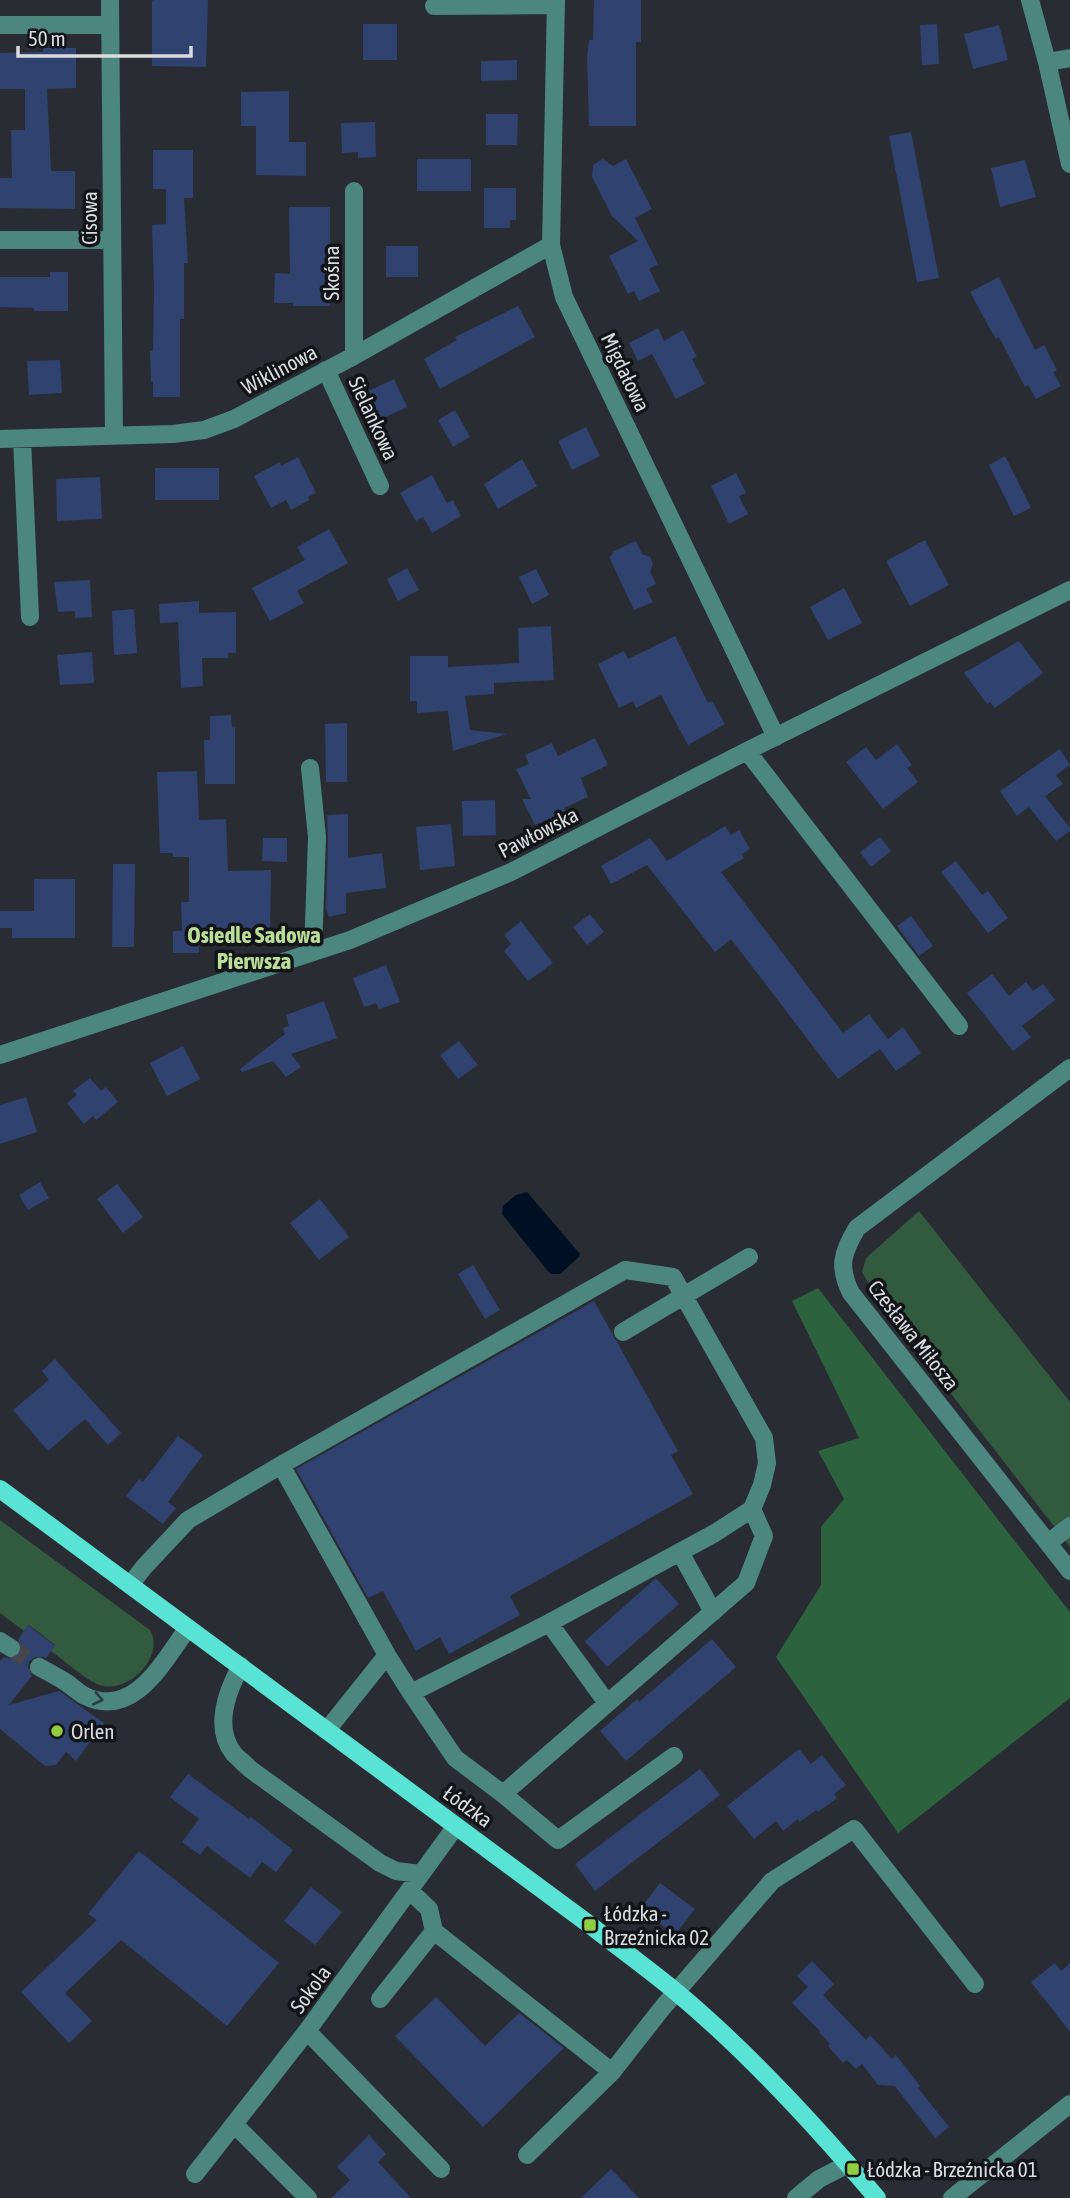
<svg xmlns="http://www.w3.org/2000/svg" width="1070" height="2198" viewBox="0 0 1070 2198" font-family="'Asap Condensed',sans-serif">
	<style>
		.green { fill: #325a3e }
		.forest { fill: #2c623e }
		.water { fill: #001024 }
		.building { fill: #304270 }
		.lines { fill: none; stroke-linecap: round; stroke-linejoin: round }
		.minor-tunnel { stroke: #44464c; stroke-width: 18; stroke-dasharray: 18 9; stroke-linecap: butt }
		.minor { stroke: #4b877f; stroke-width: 18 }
		.major { stroke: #58e3d4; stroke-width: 18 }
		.oneway { stroke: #294241 }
		.poi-dot { fill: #90cd40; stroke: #131417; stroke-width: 2.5 }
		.labels { text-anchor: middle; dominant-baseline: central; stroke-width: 7; stroke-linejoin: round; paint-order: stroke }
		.street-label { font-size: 21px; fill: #dadce0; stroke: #131417 }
		.poi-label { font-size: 21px; fill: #dadce0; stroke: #131417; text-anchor: start }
		.neighbourhood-label { font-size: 23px; font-weight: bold; fill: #bade98; stroke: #131417 }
	</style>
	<rect width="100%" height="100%" fill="#292c32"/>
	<path class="green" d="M919,1211l151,191v145l-192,-247 -16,-28 4,-14z
		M0,1520l150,110c16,27 -24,67 -53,54 -15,-7 -32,-23 -46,-33l4,-6 -26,-20 -5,6 -24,-18z"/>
	<path class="forest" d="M818,1288l252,324v86l-172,135 -122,-176 45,-72v-58l23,-28 -26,-48 41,-13 -67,-137z"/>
	<path class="water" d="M527,1192l53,62 -1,3 -19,17h-9l-4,-4 -45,-56 1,-8 13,-11z"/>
	<path class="building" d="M154,0h54l-2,67 -54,-1v-65z
		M594,0h47v42h-5v84h-47l-2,-69 2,-17h4z
		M363,24h34v36h-34z
		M937,24l2,40 -17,1 -2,-40z
		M999,25l9,35 -35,9 -9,-35z
		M43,48h33v40l-29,1 4,82h24v38l-75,-1v-30h12l-1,-48h14v-41h-25v-36l43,-1z
		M517,60v20l-36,1v-20z
		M289,91v51h17v34l-50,-1v-49h-15v-34z
		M486,114h32l-1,31h-31z
		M375,122l1,35 -18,1v-6l-16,1 -1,-30z
		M911,132l28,146 -22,4 -28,-146z
		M153,150h40v48h-9l4,65h-4v56h-4v78h-27v-15h-2l-1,-31h3l1,-65 -2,-61 14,-1v-35h-13z
		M417,159h54v32h-54z
		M603,159l10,7 13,-7 26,50 -17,9 23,46 -9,5 11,22 -21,10 -5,-10 -6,3 -19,-38 29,-15 -26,-25 -20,-39 1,-12z
		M1025,160l11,37 -36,10 -9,-39z
		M484,188h32v32h-6v8h-26z
		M289,207h41v99h-37v-3h-19l1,-30 15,1z
		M386,246h32v31h-32z
		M50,272h18v39h-34v-3l-34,-1v-30h50z
		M999,277l36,73 9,-5 13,25 -4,2 8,14 -25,13 -8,-14 -3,2 -26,-50 -3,2 -6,-10 -20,-37z
		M518,306l17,31 -95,52 -16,-30 33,-19 -2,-3z
		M658,328l6,13 19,-11 14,27 -5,2 13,25 -29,15 -24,-45 -14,7 -9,-18z
		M60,360l2,33 -33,2 -2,-34z
		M394,379l13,28 -28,13 -13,-28z
		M455,410l15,27 -17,10 -15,-27z
		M586,427l14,29 -28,14 -14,-29z
		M1005,456l26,52 -17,8 -25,-51z
		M298,457l18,36 -8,4 1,3 -18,10 -5,-10 -15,8 -17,-32 26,-14 1,4z
		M522,459l15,27 -39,23 -14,-25z
		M155,468h64v32h-64z
		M736,473l10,20 -7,3 9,18 -19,10 -18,-38z
		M432,475l15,28 6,-3 8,16 -29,17 -9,-16 -7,4 -16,-28z
		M100,477l2,42 -45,2 -1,-42z
		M329,529l19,34 -51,28 7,12 -34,18 -18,-33 53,-28 -8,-13z
		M925,540l24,45 -39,21 -24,-45z
		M636,541l6,13 8,3 3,7 -3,8 6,12 -10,5 7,13 -19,8 -25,-53 4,-3 -1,-2z
		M407,568l12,22 -21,11 -11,-22z
		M536,569l13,26 -17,9 -13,-27z
		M90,580l2,37 -17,1v-7l-17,1 -4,-30z
		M844,588l18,35 -34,17 -18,-33z
		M199,601v12l37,-1v41h-8v5h-26l1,28 -22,2 -3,-66 -18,1 -1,-19z
		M134,609l3,44 -23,2 -2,-44z
		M551,626l3,54 -60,3v11l-29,2 5,34 37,4 -54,17 -5,-40 -31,2v-12h-7v-45h38v11l71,-4 -1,-35z
		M675,636l33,67 4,-2 13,23 -37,21 -27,-50 -25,13 -3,-7 -14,7 -21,-44 26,-13 4,8z
		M1019,641l24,32 -48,35 -5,-6 -3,2 -23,-31z
		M92,652l2,31 -34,2 -3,-30z
		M231,715l1,13 3,-1v57h-30l-1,-44h6v-24z
		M347,723v59h-21l-1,-58z
		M595,738l13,27 -27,13 7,19 -24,11 2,3 -31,14 -13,-26h9l-15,-30 13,-5 -4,-9 27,-12 6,13z
		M897,744l15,21 -5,3 11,14 -35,27 -37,-47 20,-15 10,13z
		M1060,749l10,16 -14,10 7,9 -18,12 25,32v3l-14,10 -27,-34 -12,9 -17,-25z
		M197,771l2,49 27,-1 2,52 43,-1 -1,59h-35v12h-36v12h-26v-22h9l-1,-29h8v-45h-16v-4h-13l-3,-81z
		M495,800l1,35 -33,1 -1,-35z
		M348,814v44l34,-5 4,35 -40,5v20l-17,4 -3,-8 2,-72 -1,-22z
		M451,824l4,42 -35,4 -4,-43z
		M725,826l6,9 8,-5 11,19 -8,5 2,4 -23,14 122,161 26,-19 19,25 15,-12 18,26 -25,18 -16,-22 -42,30 -107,-140 -16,13 -68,-87 -36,19 -10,-18 49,-28 17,23z
		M880,837l11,14 -20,16 -11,-15z
		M263,838h24v24l-25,-1z
		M956,861l26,34 6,-4 20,27 -20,15 -47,-61z
		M113,864h22l-1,83h-22z
		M34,879h41v59h-63v-10h-12v-17h34z
		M590,914l14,18 -17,13 -14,-18z
		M911,916l22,30 -14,10 -22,-30z
		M521,921l32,42 -25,18 -24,-30 7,-7 -7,-9z
		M386,965l14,37 -21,7 -3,-6 -12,4 -11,-29z
		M992,974l17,22 17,-14 7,9 10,-7 12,16 -33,26 9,11 -18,14 -46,-58z
		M324,1001l13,37 -46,16 10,13 -15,10 -13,-16 -31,11 -2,-3 45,-35 -2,-6 6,-2 -3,-11z
		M459,1041l19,24 -20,14 -18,-24z
		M183,1046l17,33 -33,17 -17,-33z
		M90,1078l11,13 5,-4 12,15 -22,18 -3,-4 -9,8 -17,-21 10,-8 -4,-4z
		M26,1097l11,35 -37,12v-39z
		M40,1182l9,16 -21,12 -9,-15z
		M117,1184l26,33 -20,16 -26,-34z
		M320,1199l29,38 -30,23 -29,-37z
		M473,1265l27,45 -15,9 -27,-45z
		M594,1301l84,150 -7,4 22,39 -183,102 10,19 -71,39 -9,-17 -24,14 -33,-60 -15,7 -72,-129z
		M55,1359l66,74 -13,12 -23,-26 -37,32 -35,-41 36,-30 -7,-9z
		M178,1436l25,19 -35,47 8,6 -13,16 -37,-28 13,-17 4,3z
		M656,1578l23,26 -72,63 -22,-26z
		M28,1625l27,21 -9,12 -8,-2 -9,5 -1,7 4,8 -23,29 50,-14 45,32 -28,38 -10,-9 -10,13 -11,1 -45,-37v-68l4,-4 7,2 9,-4 2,-7 -4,-9z
		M712,1639l24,28 -110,94 -26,-30 37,-32 2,3z
		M799,1749l12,15 11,-9 24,30 -12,9 3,4 -19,14 -2,-2 -16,12 -2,-3 -15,12 -7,-10 -22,18 -27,-33z
		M700,1769l20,26 -125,96 -20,-27z
		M188,1774l61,45 2,-2 42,33 -17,22 -14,-10 -12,16 -43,-32 -7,9 -18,-13 17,-23 -29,-22z
		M139,1851l140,112 -52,63 -106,-86 -56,53 27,28 -23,22 -48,-51 76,-72 -9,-6z
		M660,1883l35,26 -20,26 -35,-26z
		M311,1887l31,25 -27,33 -31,-24z
		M812,1961l22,23 -11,11 43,45 4,-5 22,24 4,-4 24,31 -2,2 31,39 -14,11 -40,-52 -17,-1 -16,-21 -6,5 -9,-9 -4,3 -15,-17 2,-2 -11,-12 1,-1 -28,-28 16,-16 -11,-11z
		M1055,1963l6,8 9,-8v69l-39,-50z
		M436,1997l49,49 34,-33 45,35 -81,79 -88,-91z
		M369,2135l17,19 -8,8 33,36h-80l19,-18 -13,-13z
		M611,2169l28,29h-58z"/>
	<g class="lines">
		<path class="minor-tunnel" d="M11,1648l28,19"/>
		<path class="minor" d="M110,0l4,435
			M556,0l-5,245 13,52 212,440
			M1030,0l17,62 23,102
			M434,6l122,-1
			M0,25h110
			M1047,62l23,-4
			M354,191v165
			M0,240h112
			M326,370l54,116
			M0,439l173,-5 31,-4 30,-11 120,-63 197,-111
			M22,439l8,178
			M747,751l212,275
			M310,768l7,69 -4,115
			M0,1055l350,-115 161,-68 236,-121 323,-161
			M1070,1068l-213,160c-15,25 -19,39 -6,65l219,278
			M623,1332l126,-75
			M281,1465l106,190 24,38
			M1048,1543l22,-17
			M680,1552l33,60
			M130,1585l14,-18 44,-47 93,-55 344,-195 48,7 91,161 3,25 -5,22 -10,24 -37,24 -166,90 -138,70 44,65 48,36 243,-211 18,-47 -12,-27
			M549,1623l58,80
			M0,1641l11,7
			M241,1666c-14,25 -28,62 -7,88 5,5 11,10 16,15l130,94 16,8 25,3
			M39,1667c9,5 19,10 28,16 6,4 12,10 18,13 49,24 79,-36 103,-68
			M327,1730l60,-75
			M503,1794l55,46 116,-84
			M410,1891l19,18 5,22 178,141
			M380,1999l54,-68
			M307,2031l134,138
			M234,2124l74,74
			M527,2155l85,-83 51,-65 109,-126 82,-52 121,155
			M195,2174l112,-143 149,-205
			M796,2198l23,-19 29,-15
			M952,2198l118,-94"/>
		<path class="major" d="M0,1489l590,436c28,22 57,43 85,66 71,59 142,136 202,207"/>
	</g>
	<defs><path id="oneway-chevron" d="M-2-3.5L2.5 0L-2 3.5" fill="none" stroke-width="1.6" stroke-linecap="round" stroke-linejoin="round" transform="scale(1.75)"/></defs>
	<use class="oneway" href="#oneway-chevron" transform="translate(98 1699) rotate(12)"/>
	<g class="poi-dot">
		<circle cx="57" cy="1731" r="7"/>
		<rect x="583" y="1918" width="14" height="14" rx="3.5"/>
		<rect x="846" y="2162" width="14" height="14" rx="3.5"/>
	</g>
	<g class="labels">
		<g class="street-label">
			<text transform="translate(89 218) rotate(-90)">Cisowa</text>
			<text transform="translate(331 273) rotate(-90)">Skośna</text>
			<text transform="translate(279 369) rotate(-28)">Wiklinowa</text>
			<text transform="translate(626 372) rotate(64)">Migdałowa</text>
			<text transform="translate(374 418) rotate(65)">Sielankowa</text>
			<text transform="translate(538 832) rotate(-27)">Pawłowska</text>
			<text transform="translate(914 1335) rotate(52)">Czesława Miłosza</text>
			<text transform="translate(468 1806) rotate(36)">Łódzka</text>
			<text transform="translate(310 1989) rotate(-54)">Sokola</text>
		</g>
		<g class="poi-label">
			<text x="71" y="1731">Orlen</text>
			<text x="604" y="1913">Łódzka -<tspan x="604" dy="24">Brzeźnicka 02</tspan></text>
			<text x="867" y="2169">Łódzka - Brzeźnicka 01</text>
		</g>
		<g class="neighbourhood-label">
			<text x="254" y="935">Osiedle Sadowa<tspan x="254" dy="26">Pierwsza</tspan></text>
		</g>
	</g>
	<path d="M18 46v10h173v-10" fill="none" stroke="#dadce0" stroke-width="3.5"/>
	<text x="28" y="46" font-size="21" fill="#dadce0" stroke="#131417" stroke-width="5" paint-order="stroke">50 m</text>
</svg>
